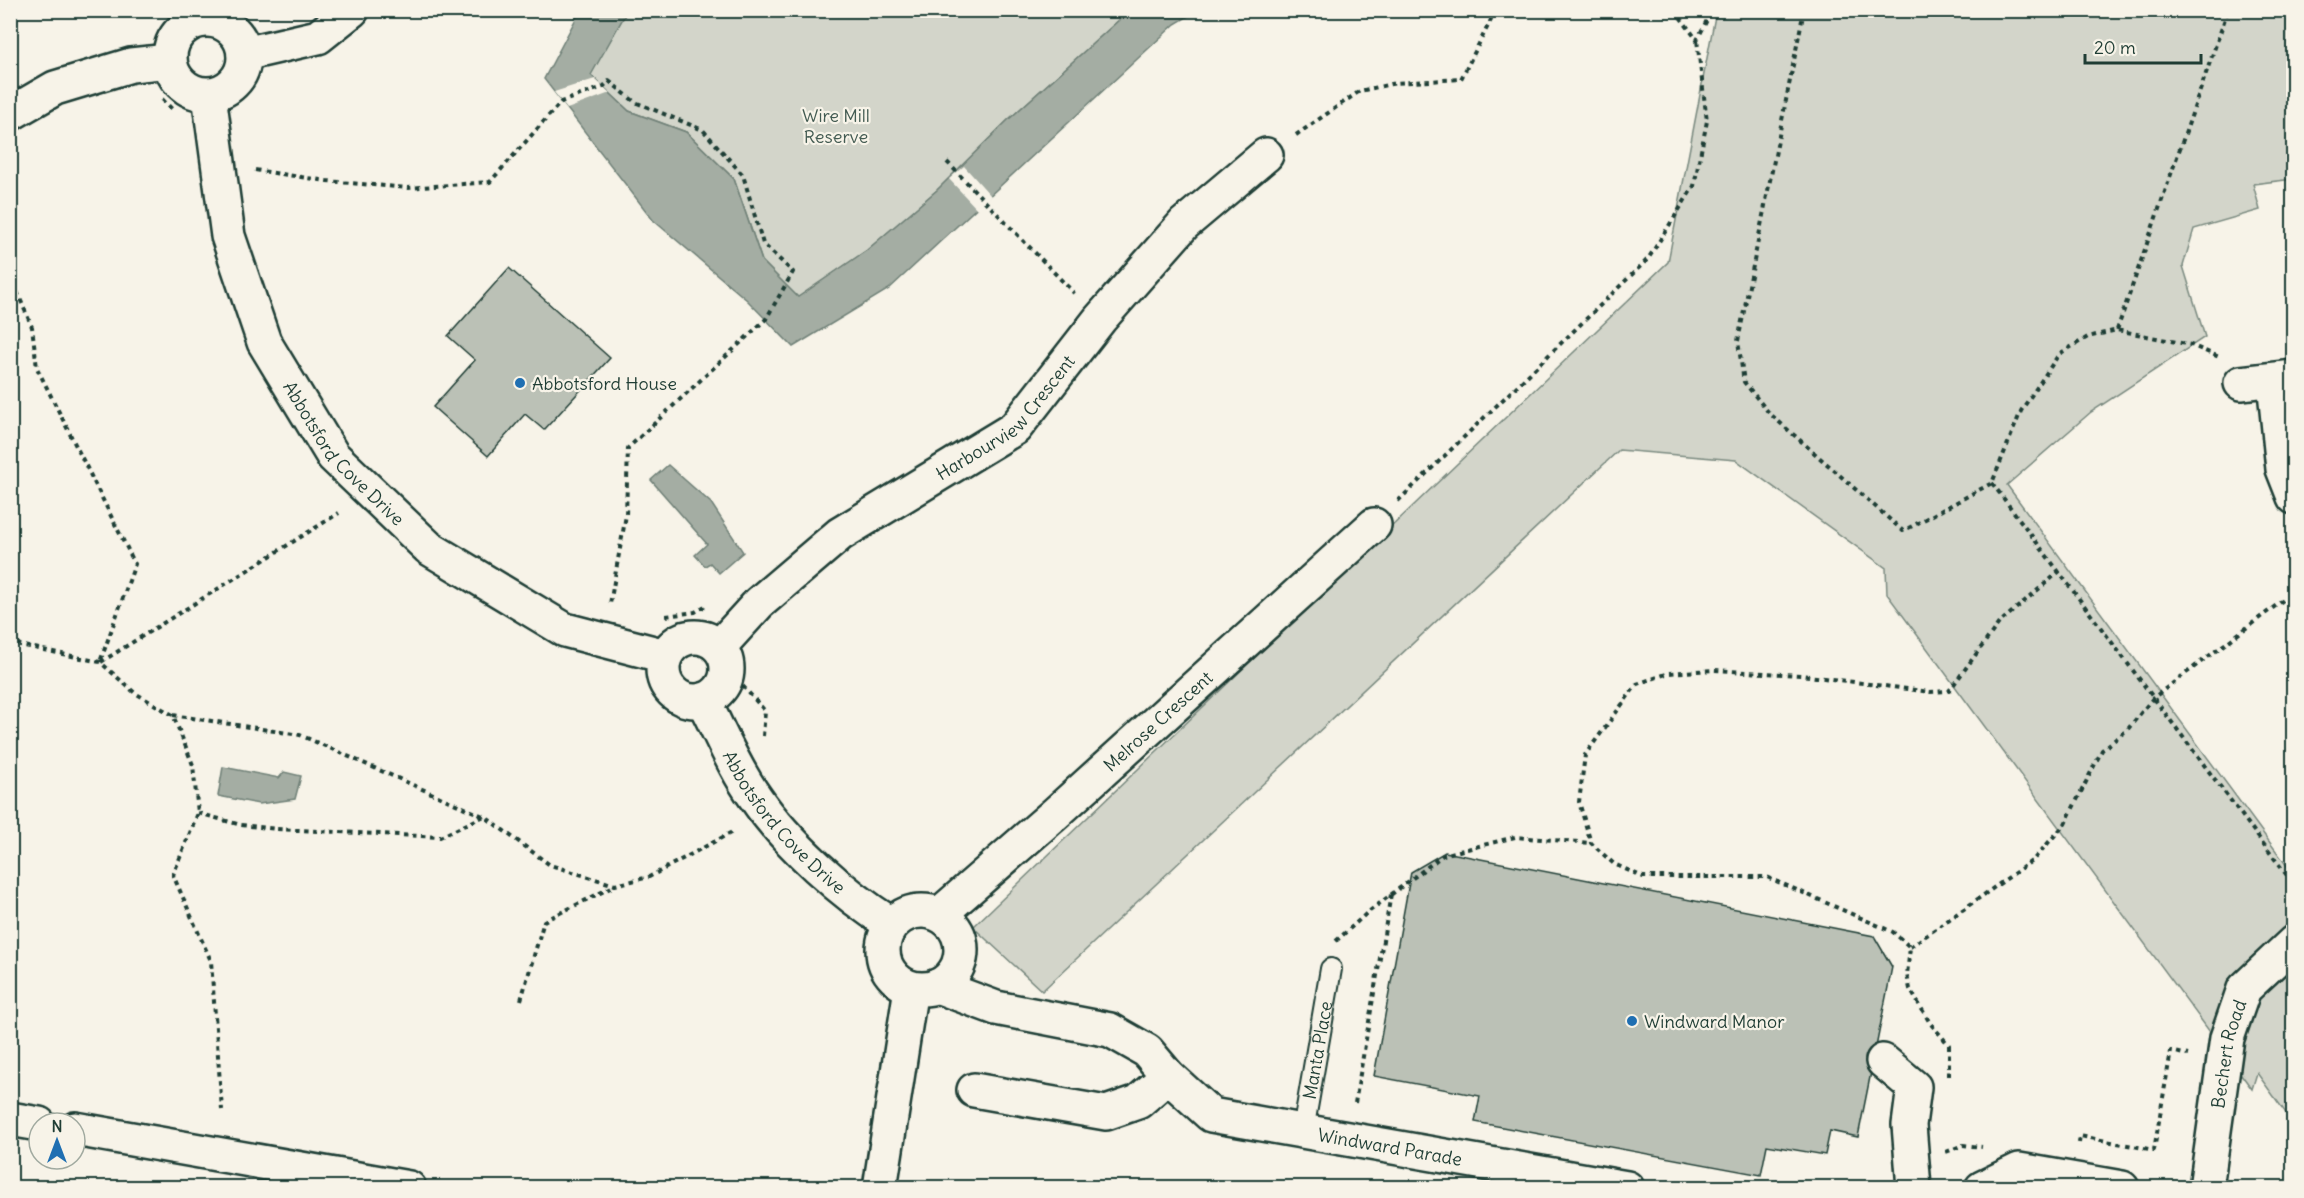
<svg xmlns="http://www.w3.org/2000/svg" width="2304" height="1198" viewBox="0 0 2304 1198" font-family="Delius,sans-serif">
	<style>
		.green { fill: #d3d5ca; stroke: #79897f; stroke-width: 1.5 }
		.water { fill: #a4ada3; stroke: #6f8077; stroke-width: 1.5 }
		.pier { fill: #f7f3e8 }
		.building { fill: #bbc1b6; stroke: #1f3d34; stroke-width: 1.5 }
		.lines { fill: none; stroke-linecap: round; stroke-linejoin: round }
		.lane-casing { stroke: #1f3d34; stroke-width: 24 }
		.street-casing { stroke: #1f3d34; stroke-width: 38 }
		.secondary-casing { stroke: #1f3d34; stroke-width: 38 }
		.path { stroke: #1f3d34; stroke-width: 4; stroke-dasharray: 4.5 4.5; stroke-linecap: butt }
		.lane { stroke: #f7f3e8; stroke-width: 20 }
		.street { stroke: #f7f3e8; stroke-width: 33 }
		.secondary { stroke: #f7f3e8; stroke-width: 33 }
		.poi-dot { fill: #1f6fb2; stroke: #f7f3e8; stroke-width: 2 }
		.labels { text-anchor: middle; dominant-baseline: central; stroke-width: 4.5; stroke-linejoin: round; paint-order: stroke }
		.park-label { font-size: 18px; fill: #435b52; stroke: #f7f3e8 }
		.poi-label { font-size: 18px; fill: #1f3d34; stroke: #f7f3e8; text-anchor: start }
		.street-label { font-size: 18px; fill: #1f3d34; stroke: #f7f3e8 }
	</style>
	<rect width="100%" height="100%" fill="#f7f3e8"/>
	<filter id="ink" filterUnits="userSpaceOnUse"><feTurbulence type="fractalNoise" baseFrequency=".0167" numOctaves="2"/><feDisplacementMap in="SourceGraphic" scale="12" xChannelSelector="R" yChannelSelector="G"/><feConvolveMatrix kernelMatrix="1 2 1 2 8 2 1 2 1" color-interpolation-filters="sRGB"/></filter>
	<g filter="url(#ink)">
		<path class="green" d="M627,11h502l-121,109 -71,70 -70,60 -69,48 -36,-37 -28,-82 -48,-47 -57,-21 -39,-36z
			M1716,11h577v168l-40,5 7,26 -66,19 -11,37 22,71 -114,75 -84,73 286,389v249l-36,-50 -5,16 -365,-495 -1,-26 -150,-108 -117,-10 -577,541 -69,-64 695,-665z"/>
		<path class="water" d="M580,11h47l-36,64 38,36 57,21 48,47 28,82 36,36 69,-47 70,-60 71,-70 121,-109h68l-22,13 -286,265 -96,58 -46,-47 -94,-80 -109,-141z
			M668,465l43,38 32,49 -24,21 -9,-10 -5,3 -10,-11 12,-11 -56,-64z
			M223,767l56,11 5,-6 17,4 -6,23 -36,5 -41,-8z"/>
		<path class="pier" d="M595,79l15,14 -43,16 -13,-17z
			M964,166l27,30 -14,13 -28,-30z"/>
		<path class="building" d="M509,268l101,90 -66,72 -19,-16 -37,42 -55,-49 42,-47 -27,-24z
			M1445,852l429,84 18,31 -34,170 -28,-6 -5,24 -58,-10 -6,30 -286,-53 5,-26 -106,-20 37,-204z"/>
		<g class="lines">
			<g class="lane-casing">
				<g id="lane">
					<path id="s1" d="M1303,1131l28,-162"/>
				</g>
			</g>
			<g class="street-casing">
				<g id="street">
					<circle cx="207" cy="57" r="37"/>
					<path d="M244,54l74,-17 34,-27"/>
					<path id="s2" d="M209,95l19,141 36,106 69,114 96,92 136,82 100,26"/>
					<path d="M10,114l45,-26 76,-23 38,-4"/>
					<path d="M2274,381l9,88 11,28"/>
					<path d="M2241,383l53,-6"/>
					<circle cx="695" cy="669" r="32"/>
					<path id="s3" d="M719,647l40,-44 81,-69 175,-106 85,-109 84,-95 82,-69"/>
					<path id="s4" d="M703,700c17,32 31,68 52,97 32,47 88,97 136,127"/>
					<circle cx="922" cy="950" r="39"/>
					<path id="s5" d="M940,914l116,-101 318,-288"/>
					<path id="s6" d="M937,986l59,22 114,22 37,21 21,25 43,39 416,73"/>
					<path d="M1883,1061l31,26 -5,38 5,63"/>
					<path d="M974,1090l132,23 32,-11 30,-26"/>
					<path d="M880,1188l31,-200"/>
					<path d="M1982,1188l37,-18 103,18"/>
					<path id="s7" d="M2206,1188l21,-150 17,-49 50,-47"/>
				</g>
			</g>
			<g class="secondary-casing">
				<path id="secondary" d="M10,1119l29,5
					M75,1129l334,59"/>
			</g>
			<path class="path" d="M1675,10l22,30 15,-30
				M1804,10l-66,331 6,41 25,31 134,118 89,-48 29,-72 38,-57 29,-17 29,-7 74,15 28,12
				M162,99l12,12
				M1296,135l64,-44 36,-8 65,-4 35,-69
				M947,162l127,131
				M255,170l72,11 81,7 82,-6 71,-80 42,-15 6,-6 26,21 68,28 40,45 20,69 30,28 -27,47 -138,129 -2,67 -16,89
				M10,275l22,52 5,41 98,196 -35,98
				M2117,330l111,-320
				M1992,483l297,395 5,15
				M1398,501l250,-242 46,-73 13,-65 -10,-81
				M666,616l29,-4 10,-6
				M10,638l10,7 80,17 35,31 38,22 20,50 5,48 -25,62 38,86 11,149
				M101,662l238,-149
				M735,682l6,2 24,27 -2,25
				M173,715l127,20 183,81
				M198,813l43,12 36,4 163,8 44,-21 66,49 65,20 34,-8 85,-46
				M1336,941l31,-28 76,-58 72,-18 76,6
				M1910,947l123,-87 32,-36 37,-74 25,-20 26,-32 141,-106
				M521,1000l23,-79 70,-35
				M1949,1076v-31l-19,-22 -20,-34 -3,-14 3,-28 -17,-15 -126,-55h-124l-29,-13 -23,-21 -12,-41 6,-47 52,-71 32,-11 44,-3 88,5 129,17 19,-1 50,-68 61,-52
				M1355,1103l36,-209
				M2079,1143l1,-7 74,14 17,-99 17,4
				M1946,1152l17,-7 19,2"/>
			<use href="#lane" class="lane"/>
			<use href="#street" class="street"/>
			<use href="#secondary" class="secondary"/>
		</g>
	</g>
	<g class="poi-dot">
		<circle cx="520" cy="383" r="6"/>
		<circle cx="1632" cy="1021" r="6"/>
	</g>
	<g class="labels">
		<g class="park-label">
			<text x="836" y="115">Wire Mill<tspan x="836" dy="21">Reserve</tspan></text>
		</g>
		<g class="poi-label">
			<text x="532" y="383">Abbotsford House</text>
			<text x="1644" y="1021">Windward Manor</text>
		</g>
		<g class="street-label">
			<text stroke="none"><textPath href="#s3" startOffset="370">Harbourview Crescent</textPath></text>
			<text stroke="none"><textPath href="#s2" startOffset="392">Abbotsford Cove Drive</textPath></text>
			<text stroke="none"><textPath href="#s5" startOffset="291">Melrose Crescent</textPath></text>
			<text stroke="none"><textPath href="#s4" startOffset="148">Abbotsford Cove Drive</textPath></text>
			<text stroke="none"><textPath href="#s1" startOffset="82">Manta Place</textPath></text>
			<text stroke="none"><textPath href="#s7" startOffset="136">Bechert Road</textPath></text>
			<text stroke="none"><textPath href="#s6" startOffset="494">Windward Parade</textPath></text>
		</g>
	</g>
	<rect width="2304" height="1198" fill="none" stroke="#f7f3e8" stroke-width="36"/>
	<rect x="18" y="18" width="2268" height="1162" fill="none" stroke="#1f3d34" stroke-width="2" filter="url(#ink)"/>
	<g transform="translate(57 1141)"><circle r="28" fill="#f7f3e8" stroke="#a1aaa0" stroke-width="1.5"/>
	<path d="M0-4.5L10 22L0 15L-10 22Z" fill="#1f6fb2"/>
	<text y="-9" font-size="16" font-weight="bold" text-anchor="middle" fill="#1f3d34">N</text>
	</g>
	<path d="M2085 54v9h116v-9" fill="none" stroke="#1f3d34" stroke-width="3"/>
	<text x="2094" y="54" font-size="18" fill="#1f3d34" stroke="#f7f3e8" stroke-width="4.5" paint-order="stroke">20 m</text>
</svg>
